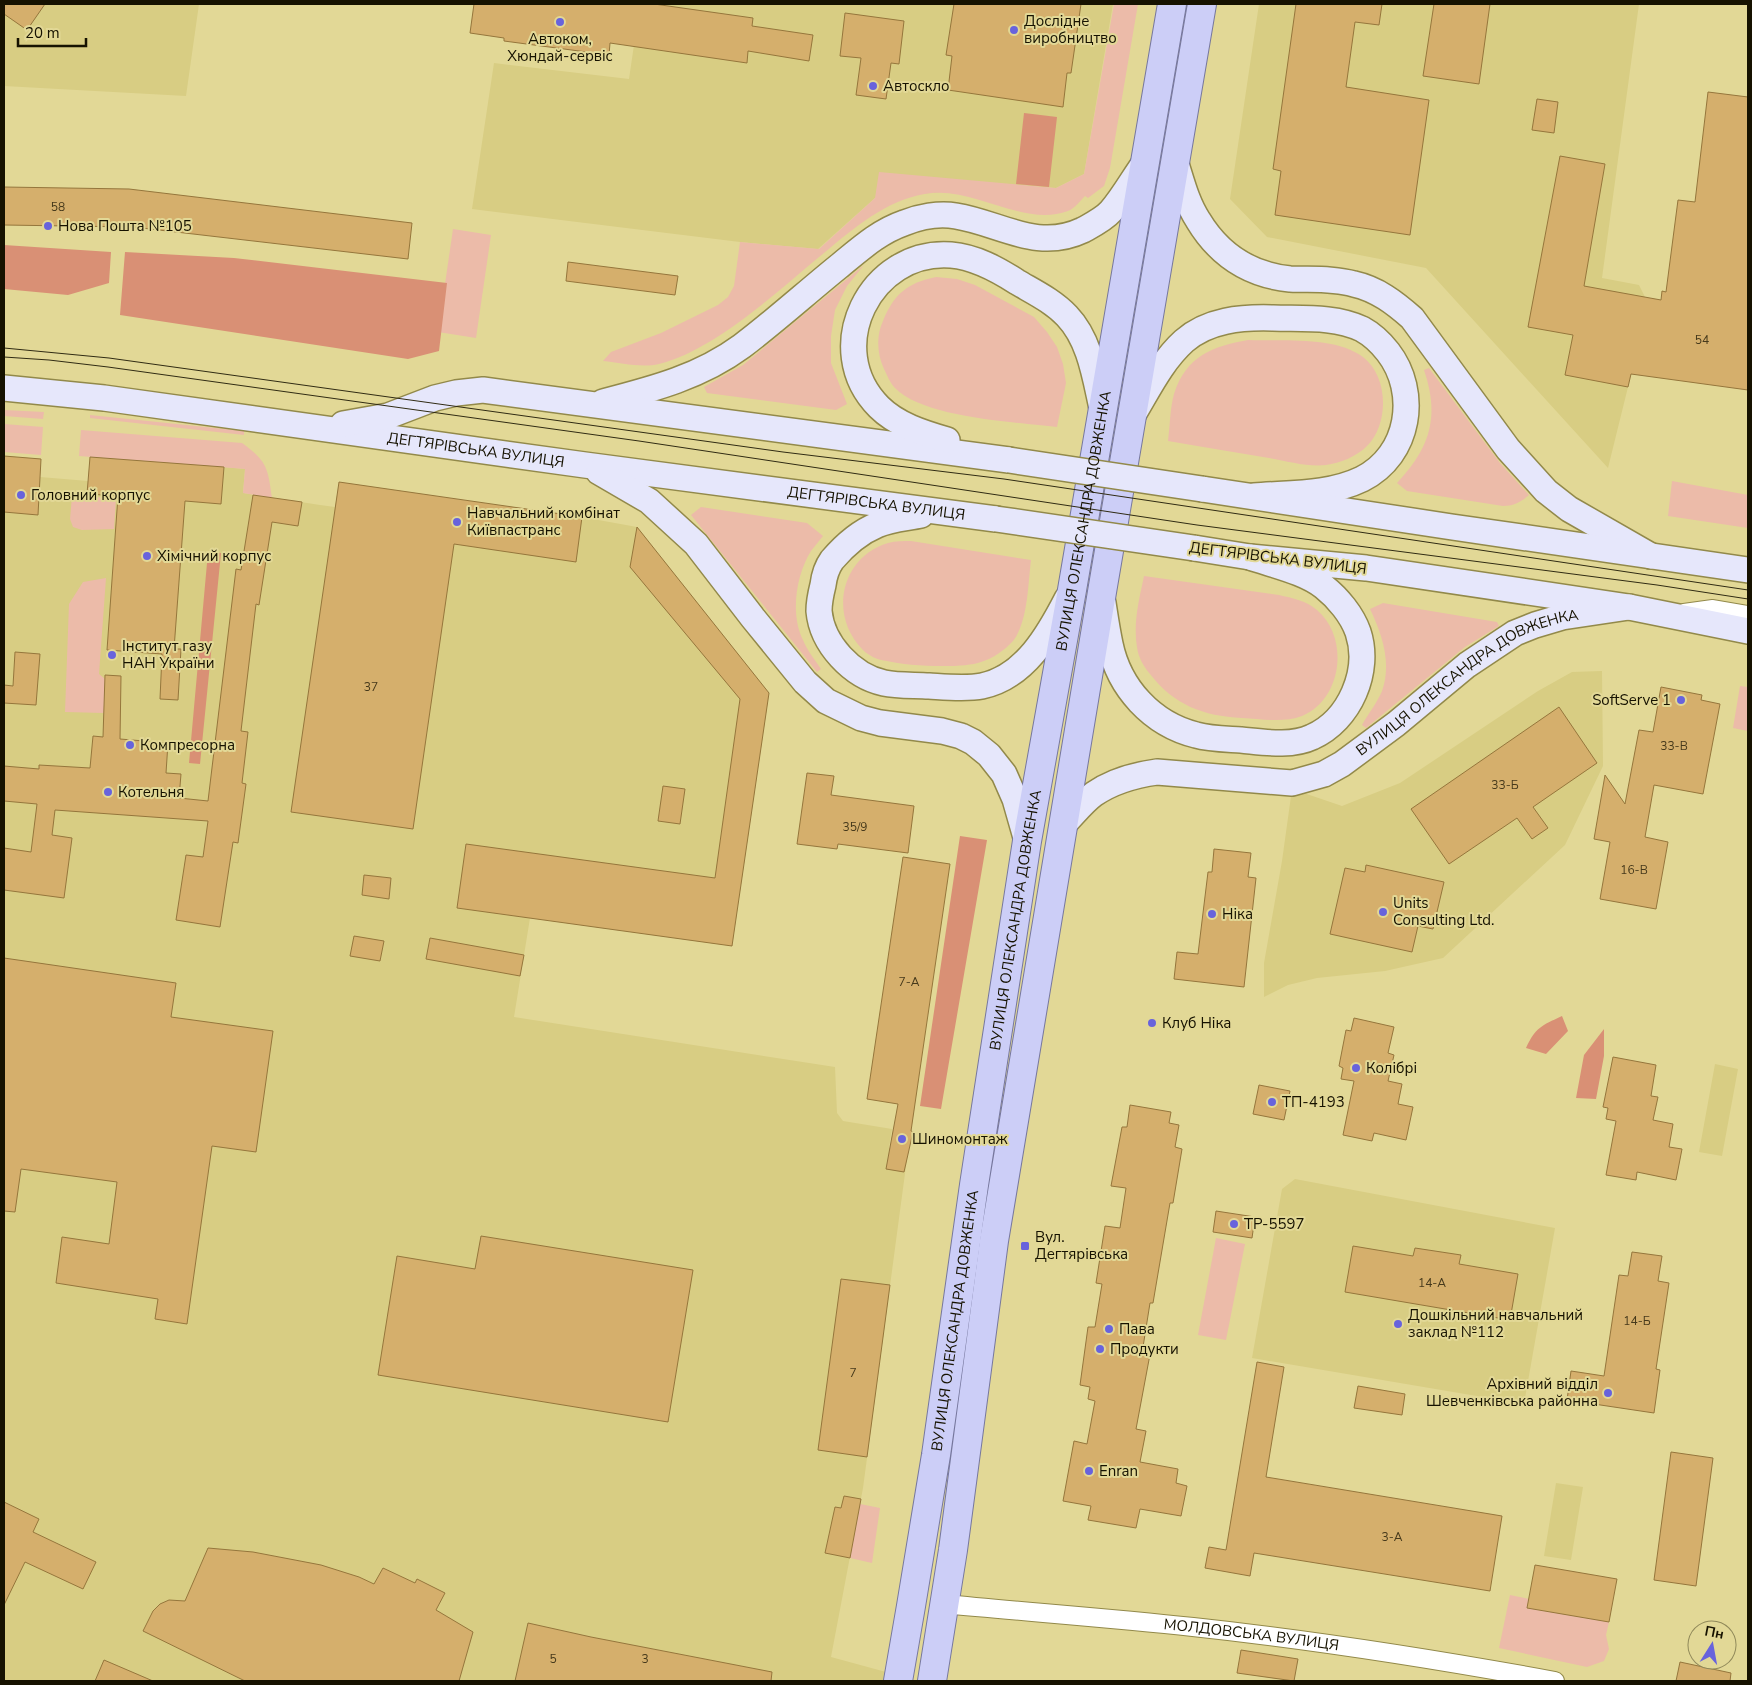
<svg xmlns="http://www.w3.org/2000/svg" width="1752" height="1685" viewBox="0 0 1752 1685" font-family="'Nunito Sans',sans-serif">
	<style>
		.built { fill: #d8cd83 }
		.green { fill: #ecbba9 }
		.forest { fill: #d99075 }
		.building { fill: #d5af6c; stroke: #95763c }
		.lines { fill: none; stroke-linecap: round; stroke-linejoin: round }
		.minor-casing { stroke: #92894a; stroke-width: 20 }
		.secondary-casing { stroke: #92894a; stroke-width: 28 }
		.primary-casing { stroke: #76779d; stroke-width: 30 }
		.minor { stroke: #fff; stroke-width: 18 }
		.secondary { stroke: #e6e7fb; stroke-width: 25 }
		.primary { stroke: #cccef7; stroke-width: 28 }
		.tram { stroke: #302b13; stroke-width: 1 }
		.secondary-bridge-casing { stroke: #92894a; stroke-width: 28; stroke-linecap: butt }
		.secondary-bridge { stroke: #e6e7fb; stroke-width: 25 }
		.poi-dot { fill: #6863dc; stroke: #e2d896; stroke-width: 2 }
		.labels { text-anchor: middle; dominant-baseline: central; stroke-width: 4; stroke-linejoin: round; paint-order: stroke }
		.number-label { font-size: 12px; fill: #46391b }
		.poi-label { font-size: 15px; fill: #161200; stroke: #e2d896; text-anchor: start }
		.street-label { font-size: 15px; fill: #161200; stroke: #e2d896 }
	</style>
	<rect width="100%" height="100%" fill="#e2d896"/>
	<path class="built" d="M4,4h195l-13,92 -182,-10z
		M640,4h473l-29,170 -28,14 -37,-3 -144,13 -57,51 -78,-7 -268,-33 22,-146 135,16z
		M1259,4h380l-37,274 37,7 6,12 -17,90 -20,81 -182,-200 -159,-31 -37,-38z
		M4,456l37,3 -1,18 48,4 2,-24 134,10 21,2 -2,24 77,12 15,2 4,-25 243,35 55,10 132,166 -37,253 -202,-28 -16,99 321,50 2,46 6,8 49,8 -3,19 19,3 -45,337 -32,169 55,15 -2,9h-880z
		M1602,671l1,95 -38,79 -122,113 -58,13 -68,7 -29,7 -24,12v-34l18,-102 10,-72 50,17 58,-23 138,-92 34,-19z
		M1715,1064l23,5 -16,87 -23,-4z
		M1295,1179l260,49 -31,176 -272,-46 30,-169z
		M1556,1483l27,4 -12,73 -27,-4z"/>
	<path class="green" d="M1114,4h24l-28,164 -6,18 -16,12 -3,-2c-5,5 -11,13 -17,15 -43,16 -90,-22 -136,-18 -40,4 -72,30 -102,55 -47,38 -112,101 -171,116 -17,4 -38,-1 -56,-3l8,-9 50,-19 57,-28 10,-8 6,-11 6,-44 79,7 56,-51 4,-26 177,16 28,-14z
		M453,229l38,6 -15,103 -38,-6z
		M864,265l-17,21 -12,24 -4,26v27l16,41 -11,6 -129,-17 -3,-6 39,-22z
		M936,277l21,2 18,6 59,32 13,15 10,15 6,17 3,19 -9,44c-41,-5 -133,-9 -162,-39 -5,-5 -8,-13 -11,-19 -7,-15 -8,-33 -1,-48 11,-27 24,-38 53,-44z
		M1248,340c34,1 88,-4 115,17 26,20 26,67 4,89 -11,11 -27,17 -41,19 -19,2 -39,-4 -57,-7 -34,-6 -68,-11 -101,-17 2,-15 2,-33 6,-47 12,-38 39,-48 74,-54z
		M1429,368l71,95 29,32c-8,7 -15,11 -26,11l-96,-15 -10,-8c33,-35 43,-66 27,-113z
		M4,410l40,2 -1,7 -39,-3z
		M90,415l154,16v4l-154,-17z
		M4,424l39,3 -2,28 -37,-3z
		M81,430l161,13c25,18 26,25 30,55l-29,-5 2,-24 -166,-13z
		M1672,481l76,14v33l-80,-12z
		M72,496l44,2 -2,31 -32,1 -9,-3 -3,-8z
		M701,507l106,16 16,13c-4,5 -8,10 -12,15 -15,24 -21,63 -8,89 4,10 12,20 18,29l-4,3 -126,-157z
		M911,541l120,19c-3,24 -3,62 -18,81 -8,9 -21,18 -32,21 -19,7 -74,4 -94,-1 -9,-1 -18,-5 -24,-11 -35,-35 -22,-93 25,-107 7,-2 16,-2 23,-2z
		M1144,576l135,19c13,3 28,6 38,15 33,28 25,90 -15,106 -18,7 -41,3 -60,2 -39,-2 -68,-13 -92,-44 -6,-7 -12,-17 -13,-27 -4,-24 2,-47 7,-71z
		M106,578l-7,96 6,5 -1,34 -39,-1 4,-108 14,-22z
		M1383,603l114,19 2,4 -34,21 -99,81 -4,-3c6,-11 15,-22 20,-34 10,-28 0,-57 -12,-82z
		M1740,686l8,1v44l-15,-3z
		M1216,1238l29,6 -19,96 -28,-5z
		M860,1504l20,4 -8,55 -22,-5z
		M1510,1595l19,4 -1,9 81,14 -3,13 3,14 -5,12 -17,6 -88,-19z"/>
	<path class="forest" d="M1024,113l33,4 -8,70 -33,-3z
		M4,245l107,7 -2,31 -41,12 -64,-6z
		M125,252l109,6 213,25 -8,68 -31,8 -288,-44z
		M208,552l13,1 -21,211 -11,-1z
		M960,836l27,4 -46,269 -21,-3z
		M1562,1016l6,15 -22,23 -20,-6c10,-21 15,-22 36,-32z
		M1604,1029v27l-8,43 -20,-1 8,-43z"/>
	<path class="building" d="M4,4h41l-18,26 -23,-16z
		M474,4h180l99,14 -1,8 61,9 -4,26 -61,-10 -1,12 -137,-20 -1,12 -105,-14v-3l-34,-5z
		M954,4h127l-10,69h-4l-4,34 -115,-17 4,-34 -6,-1z
		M1296,4h86l-3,21 -24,-3 -9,65 83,13 -19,135 -135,-20 6,-44 -8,-2z
		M1434,4h56l-11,80 -56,-8z
		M845,13l59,8 -5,43 -8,-1 -5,36 -30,-4 5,-37 -21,-2z
		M1708,92l40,5v293l-117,-16 -3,13 -63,-12 8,-40 -45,-8 32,-171 45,8 -21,122 77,14 1,-9 4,1 12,-92 17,2z
		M1537,99l21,3 -4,31 -22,-3z
		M4,187l125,2 283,34 -4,36 -275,-32 -129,-2z
		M568,262l110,14 -3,19 -109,-14z
		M4,456l37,3 -3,56 -34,-3z
		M90,457l134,10 -3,37 -36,-3 -11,148h7l-3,51 -18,-1 2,-45 -55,-4 11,-154 -31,-2z
		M339,482l243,35 -6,45 -122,-18 -41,285 -122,-17z
		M253,495l49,7 -4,24 -26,-4 -13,83 -3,-1 -15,127 7,1 -6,51 4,1 -8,59 -5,-1 -13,85 -44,-7 10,-65 17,2 5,-36 -153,-11 -3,25 20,3 -8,60 -60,-8v-42l27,4 6,-48 -33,-3v-35l35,3v-4l51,3 3,-32 10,1 2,-62 16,1 -1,63 48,4 -2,30 15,1 -2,24 29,3 28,-232 5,1z
		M637,527l132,166 -37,253 -275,-38 9,-64 249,34 25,-179 -110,-132z
		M15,652l25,2 -4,51 -32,-2v-18l9,1z
		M1661,687l41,8 -1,5 19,4 -17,90 -49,-9 -9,52 23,5 -12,67 -56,-10 10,-57 -16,-3 11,-64 20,29 14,-74 14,2z
		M1559,707l38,56 -64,44 15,21 -16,11 -15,-21 -68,46 -38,-55z
		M807,773l27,3 -3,19 83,11 -6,47 -70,-9 -1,5 -40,-5z
		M663,786l22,3 -5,35 -22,-3z
		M1214,849l37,4 -3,24 8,1 -12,109 -70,-8 3,-27 21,2 10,-82h4z
		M903,857l47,7 -39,267 2,1 -9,40 -18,-3 12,-65 -31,-5z
		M1366,865l78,17 -11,47 -15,-3 -6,26 -82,-18 15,-66 20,4z
		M364,875l27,3 -2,21 -27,-4z
		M354,936l30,5 -4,20 -30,-5z
		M430,938l94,17 -4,21 -94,-17z
		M4,958l172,25 -5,34 102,14 -17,121 -44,-6 -25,178 -32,-5 3,-20 -102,-16 6,-46 47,7 8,-62 -96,-13 -6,43 -11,-1z
		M1354,1018l40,9 -6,26 6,2 -6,26 14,3 -4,20 15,3 -7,33 -32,-7 -2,8 -29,-6 11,-54 -13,-2 2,-11 -4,-2 7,-36 5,1z
		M1613,1057l43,8 -5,31 7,1 -5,23 20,4 -4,23 13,2 -6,31 -39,-8 -1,8 -30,-5 10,-54 -10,-2 2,-11 -5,-1z
		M1259,1085l31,6 -6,29 -31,-6z
		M1130,1105l41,7 -2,11 10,2 -4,22 7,2 -9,54h-3l-17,100h-3l-7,44 8,2 -15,80 10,2 -6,31 38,7 -2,14 11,3 -6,30 -41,-7 -4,19 -48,-8 3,-14 -28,-5 11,-60 13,3 8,-43 -7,-2 2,-12 -10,-2 8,-58h7l7,-43 -6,-1 9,-57 15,2 6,-40 -15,-2 11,-59h5z
		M1216,1211l39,6 -3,21 -39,-6z
		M481,1236l212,34 -25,152 -290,-47 19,-119 78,13z
		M1353,1246l60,10 2,-8 46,7 -2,9 59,10 -8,46 -165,-28z
		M1632,1252l30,4 -4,25 11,2 -13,86 4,1 -6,43 -87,-13 4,-29 33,5 15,-101 9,1z
		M841,1279l49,6 -23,172 -49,-7z
		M1257,1362l27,5 -18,110 236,39 -12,75 -236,-38 -4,23 -45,-8 4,-21 17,3z
		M1358,1386l47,8 -3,21 -48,-7z
		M1671,1452l42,6 -17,128 -42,-6z
		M844,1496l17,3 -11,59 -25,-5 10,-46 6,1z
		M4,1502l35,17 -6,13 63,30 -13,27 -58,-27 -21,43z
		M208,1548l45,4 68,13 38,12 15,7 9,-16 32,15 2,-4 28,14 -9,17 37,22 -14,49h-214l-102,-50 10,-20 7,-7 9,-4 16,1z
		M1535,1565l82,14 -8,43 -82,-14z
		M528,1623l63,14 181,35 -1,9h-256z
		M1241,1650l57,9 -4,22 -57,-8z
		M104,1660l49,21h-58z
		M1680,1662l51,11 -1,8h-54z"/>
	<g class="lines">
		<g class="minor-casing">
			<g id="minor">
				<path d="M1684,613l29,-4 35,6"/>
				<path id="s1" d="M944,1604c83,8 166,14 249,23 121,13 242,32 362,54"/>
			</g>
		</g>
		<g class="secondary-casing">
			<g id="secondary">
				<path d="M1176,164c6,19 11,39 22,56 21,35 52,55 92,59 21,1 43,-1 64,5 23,5 41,19 58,34l96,131 38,42 23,18 82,47"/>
				<path id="s2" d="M4,388l100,10 481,67 411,54"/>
				<path d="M603,402c50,-13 97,-25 139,-56 33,-25 64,-53 96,-79 21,-17 40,-35 66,-44 15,-6 35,-10 52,-7 44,7 81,36 127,14 9,-5 21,-11 28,-19 13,-15 23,-34 35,-50"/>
				<path d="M1134,413c15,-25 28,-52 50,-72 24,-21 57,-24 89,-23 29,1 62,-2 89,11 11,6 19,14 26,23 31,40 22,103 -26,127 -33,16 -72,14 -108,17"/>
				<path d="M343,424l45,-8 47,-18 21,-5 27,-3 526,70"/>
				<path d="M947,440c-24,-7 -50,-15 -68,-33 -58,-58 -9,-158 72,-152 24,2 46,14 66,27 17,10 36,19 50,34 23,24 28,61 35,92"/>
				<path d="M599,472l50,29 47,43 57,74 52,64 21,19 35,17 19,5 62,8 19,5 12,6 16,13 15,19 11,25 12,42"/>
				<path d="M1202,489l250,38 296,43"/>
				<path d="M921,515c-14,3 -31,4 -44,10 -17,7 -33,21 -45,35 -5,7 -8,17 -9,25 -2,8 -4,18 -4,26 3,33 33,65 65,72 14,3 31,2 45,3 17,1 37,3 53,0 43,-9 67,-52 85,-87"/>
				<path d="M1194,548l56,9 116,11 263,39 119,24"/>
				<path d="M1103,603c2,13 4,27 7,41 9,44 42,80 86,91 14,4 30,4 45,5 22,2 50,7 71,-3 38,-17 59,-66 46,-105 -6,-17 -20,-34 -34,-45 -18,-15 -51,-22 -74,-30"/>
				<path id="s3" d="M1063,825c10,-10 20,-23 31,-31 19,-13 41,-19 63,-22l135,11 32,-9 18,-10 54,-40 71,-59 48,-32 20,-8 27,-8 67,-10"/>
			</g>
		</g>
		<g class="primary-casing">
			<g id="primary">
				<path id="s4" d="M898,1681l13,-75 25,-151 38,-270 53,-344 45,-251 100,-586"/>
				<path d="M932,1681l21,-131 41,-309 108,-649 100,-588"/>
			</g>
		</g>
		<use href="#minor" class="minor"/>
		<use href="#secondary" class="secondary"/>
		<use href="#primary" class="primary"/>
		<path class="tram" d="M4,348l105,10 674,94 221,27 744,111
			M4,357l45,3 59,7 531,74 558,84 460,60 91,14"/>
		<g class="secondary-bridge-casing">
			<path id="secondary-bridge" d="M1009,460l193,29
				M996,519l198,29"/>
		</g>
		<use href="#secondary-bridge" class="secondary-bridge"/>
	</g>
	<g class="poi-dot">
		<circle cx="560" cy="22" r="5"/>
		<circle cx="1014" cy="30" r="5"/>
		<circle cx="873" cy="86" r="5"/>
		<circle cx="48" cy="226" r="5"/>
		<circle cx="21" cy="495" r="5"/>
		<circle cx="457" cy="522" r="5"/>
		<circle cx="147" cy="556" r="5"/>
		<circle cx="112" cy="655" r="5"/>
		<circle cx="1681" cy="700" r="5"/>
		<circle cx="130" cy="745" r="5"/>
		<circle cx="108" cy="792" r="5"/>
		<circle cx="1383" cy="912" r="5"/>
		<circle cx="1212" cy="914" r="5"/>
		<circle cx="1152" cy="1023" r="5"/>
		<circle cx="1356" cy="1068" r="5"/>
		<circle cx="1272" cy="1102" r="5"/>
		<circle cx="902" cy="1139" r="5"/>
		<circle cx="1234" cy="1224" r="5"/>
		<rect x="1020" y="1241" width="10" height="10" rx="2.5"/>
		<circle cx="1398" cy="1324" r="5"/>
		<circle cx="1109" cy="1329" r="5"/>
		<circle cx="1100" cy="1349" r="5"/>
		<circle cx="1608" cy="1393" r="5"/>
		<circle cx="1089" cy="1471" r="5"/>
	</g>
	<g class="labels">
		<g class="number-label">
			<text x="58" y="207">58</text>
			<text x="1702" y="340">54</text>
			<text x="371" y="687">37</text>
			<text x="1674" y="746">33-В</text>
			<text x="1505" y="785">33-Б</text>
			<text x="855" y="827">35/9</text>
			<text x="1634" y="870">16-В</text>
			<text x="909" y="982">7-А</text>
			<text x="1432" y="1283">14-А</text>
			<text x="1637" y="1321">14-Б</text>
			<text x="853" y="1373">7</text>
			<text x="1392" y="1537">3-А</text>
			<text x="553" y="1659">5</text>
			<text x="645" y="1659">3</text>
		</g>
		<g class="poi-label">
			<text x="1024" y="21">Дослідне<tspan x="1024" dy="17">виробництво</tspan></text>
			<text x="560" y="39" text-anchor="middle">Автоком,<tspan x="560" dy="17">Хюндай-сервіс</tspan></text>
			<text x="883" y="86">Автоскло</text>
			<text x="58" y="226">Нова Пошта №105</text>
			<text x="31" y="495">Головний корпус</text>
			<text x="467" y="513">Навчальний комбінат<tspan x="467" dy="17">Київпастранс</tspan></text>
			<text x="157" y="556">Хімічний корпус</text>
			<text x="122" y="646">Інститут газу<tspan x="122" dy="17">НАН України</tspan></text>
			<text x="1671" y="700" text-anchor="end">SoftServe 1</text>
			<text x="140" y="745">Компресорна</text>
			<text x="118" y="792">Котельня</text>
			<text x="1393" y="903">Units<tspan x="1393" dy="17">Consulting Ltd.</tspan></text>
			<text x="1222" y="914">Ніка</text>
			<text x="1162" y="1023">Клуб Ніка</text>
			<text x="1366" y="1068">Колібрі</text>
			<text x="1282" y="1102">ТП-4193</text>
			<text x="912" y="1139">Шиномонтаж</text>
			<text x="1244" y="1224">ТР-5597</text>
			<text x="1035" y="1237">Вул.<tspan x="1035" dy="17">Дегтярівська</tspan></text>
			<text x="1408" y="1315">Дошкільний навчальний<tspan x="1408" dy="17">заклад №112</tspan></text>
			<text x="1119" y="1329">Пава</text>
			<text x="1110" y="1349">Продукти</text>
			<text x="1598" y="1384" text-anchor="end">Архівний відділ<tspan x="1598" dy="17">Шевченківська районна</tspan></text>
			<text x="1099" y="1471">Enran</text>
		</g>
		<g class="street-label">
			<text stroke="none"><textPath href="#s2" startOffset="476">ДЕГТЯРІВСЬКА ВУЛИЦЯ</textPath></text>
			<text stroke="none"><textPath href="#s2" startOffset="880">ДЕГТЯРІВСЬКА ВУЛИЦЯ</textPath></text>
			<text stroke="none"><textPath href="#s4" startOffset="1175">ВУЛИЦЯ ОЛЕКСАНДРА ДОВЖЕНКА</textPath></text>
			<text transform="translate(1278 558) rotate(7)">ДЕГТЯРІВСЬКА ВУЛИЦЯ</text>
			<text stroke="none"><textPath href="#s3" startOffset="452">ВУЛИЦЯ ОЛЕКСАНДРА ДОВЖЕНКА</textPath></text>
			<text stroke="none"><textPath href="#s4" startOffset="770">ВУЛИЦЯ ОЛЕКСАНДРА ДОВЖЕНКА</textPath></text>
			<text stroke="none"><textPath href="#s4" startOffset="365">ВУЛИЦЯ ОЛЕКСАНДРА ДОВЖЕНКА</textPath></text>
			<text stroke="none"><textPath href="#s1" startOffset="309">МОЛДОВСЬКА ВУЛИЦЯ</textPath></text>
		</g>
	</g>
	<rect width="1752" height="1685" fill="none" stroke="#161200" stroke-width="10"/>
	<g transform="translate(1712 1645) rotate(11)"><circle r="24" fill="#e2d896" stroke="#90895a"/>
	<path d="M0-4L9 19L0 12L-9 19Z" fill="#6863dc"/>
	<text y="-8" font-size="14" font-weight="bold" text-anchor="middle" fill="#161200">Пн</text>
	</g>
	<path d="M18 38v8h68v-8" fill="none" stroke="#161200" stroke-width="2.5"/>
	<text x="25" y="38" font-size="15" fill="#161200" stroke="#e2d896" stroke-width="4" paint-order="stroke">20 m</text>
</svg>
